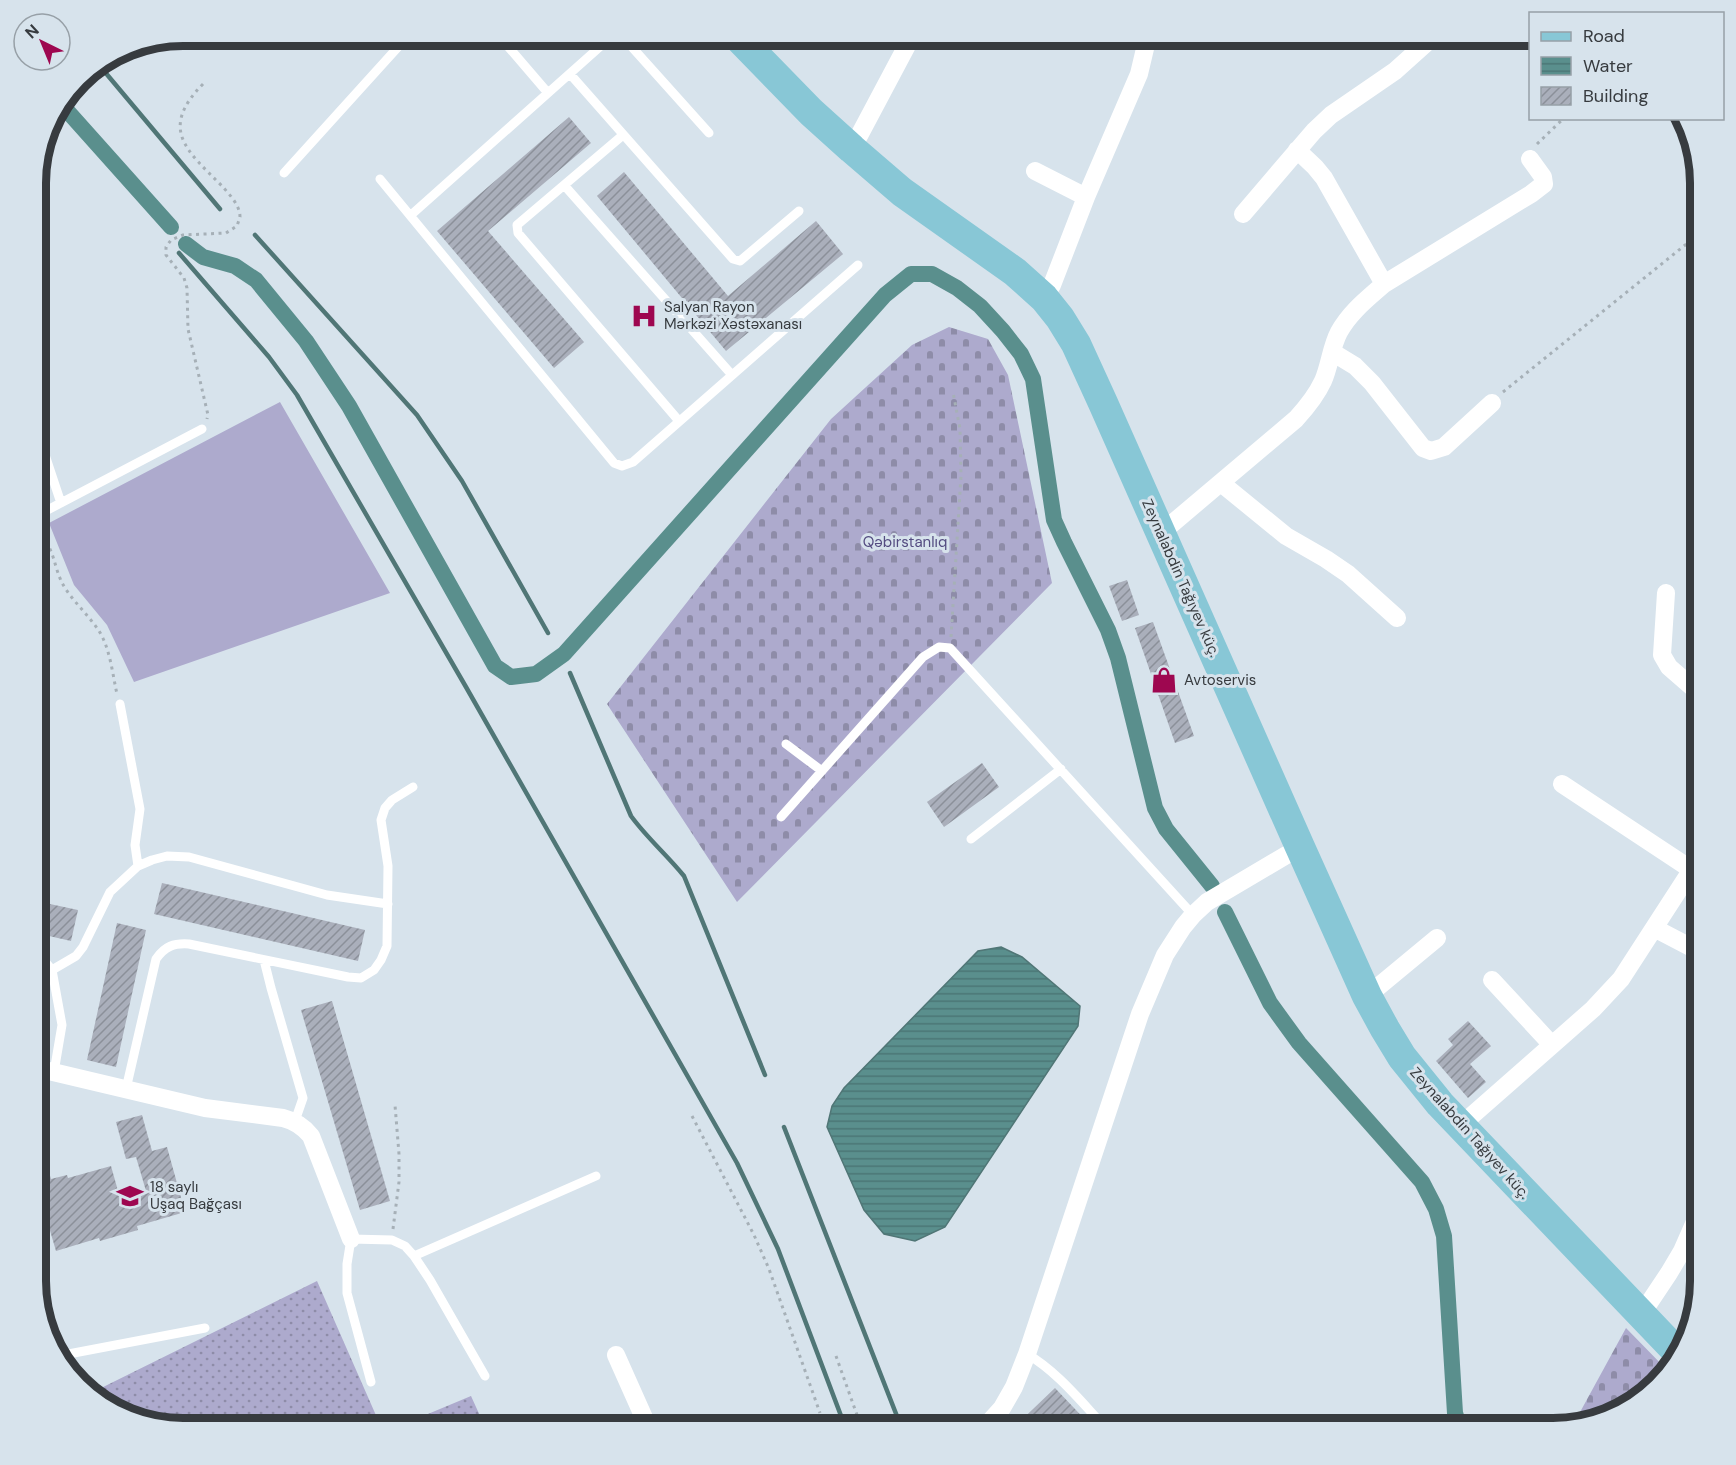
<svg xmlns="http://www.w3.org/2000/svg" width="1736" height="1465" viewBox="0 0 1736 1465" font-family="'DM Sans',sans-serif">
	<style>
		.grass { fill: url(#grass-dots) }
		.cemetery { fill: url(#cemetery-stones) }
		.garden { fill: #adaacd }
		.water { fill: url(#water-rules); stroke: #507676; stroke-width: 1.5 }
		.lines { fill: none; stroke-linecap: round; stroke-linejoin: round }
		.stream { stroke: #507676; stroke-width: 4.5 }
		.canal { stroke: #5a8f8d; stroke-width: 16 }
		.building { fill: url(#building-hatch) }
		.path { stroke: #a6b0b7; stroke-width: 3; stroke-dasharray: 3 4.5; stroke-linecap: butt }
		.service { stroke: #fff; stroke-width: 9 }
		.minor { stroke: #fff; stroke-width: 18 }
		.primary { stroke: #88c7d6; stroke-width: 30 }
		.labels { text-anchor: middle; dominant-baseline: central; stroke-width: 6; stroke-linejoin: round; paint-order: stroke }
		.poi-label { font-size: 15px; fill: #373b3f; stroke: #d7e3ec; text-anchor: start }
		.park-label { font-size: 15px; fill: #544c81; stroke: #d7e3ec }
		.street-label { font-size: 15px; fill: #373b3f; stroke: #d7e3ec }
		.rim { fill: none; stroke: #373b3f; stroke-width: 8 }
	</style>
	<defs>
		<pattern id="grass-dots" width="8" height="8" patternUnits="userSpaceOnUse" patternTransform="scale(1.5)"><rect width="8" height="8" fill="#adaacd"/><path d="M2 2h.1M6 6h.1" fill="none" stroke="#8e8ca8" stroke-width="1.8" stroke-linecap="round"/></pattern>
		<pattern id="cemetery-stones" width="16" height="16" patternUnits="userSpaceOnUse" patternTransform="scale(1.5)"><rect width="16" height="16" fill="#adaacd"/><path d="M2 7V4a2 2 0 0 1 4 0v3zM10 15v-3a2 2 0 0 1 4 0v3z" fill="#8e8ca8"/></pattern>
		<pattern id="water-rules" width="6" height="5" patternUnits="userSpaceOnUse" patternTransform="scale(1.5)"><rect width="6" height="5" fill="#5a8f8d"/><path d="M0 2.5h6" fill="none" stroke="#4b7675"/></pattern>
		<pattern id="building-hatch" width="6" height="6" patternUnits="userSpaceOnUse" patternTransform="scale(1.5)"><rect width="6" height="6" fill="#aaafbb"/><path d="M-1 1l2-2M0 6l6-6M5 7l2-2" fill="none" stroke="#8b9099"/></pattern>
	</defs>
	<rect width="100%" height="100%" fill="#d7e3ec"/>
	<path class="grass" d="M317,1281l65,148h-199l-56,-11 -38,-24z
		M471,1396l15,33h-94z"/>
	<path class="cemetery" d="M949,327l39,12 20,36 44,208 -315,319 -130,-198 224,-285 81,-74z
		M1626,1328l42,43 -5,8 -54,39 -36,7z"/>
	<path class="garden" d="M280,402l110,191 -256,89 -27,-57 -33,-40 -25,-62z"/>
	<path class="water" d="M1001,947l21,10 58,49 -2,20 -133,201 -30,14 -31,-7 -20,-24 -37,-83 5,-21 12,-18 134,-137z"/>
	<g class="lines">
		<path class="stream" d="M99,65l121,144
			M255,235l162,180 45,66 86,152
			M179,253l90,104 28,38 169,292 271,476 41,86 68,180
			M570,673l61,143c16,22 36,39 53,60l81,199
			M784,1127l118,302"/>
		<path class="canal" d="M62,105l109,122
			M186,244l17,13 32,9 21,14 50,61 43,65 146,260 16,11 25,-3 28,-20 321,-359 26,-21h21l25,14 23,18 23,25 18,23 12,25 21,141 10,22 44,88 10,28 37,150 11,21 46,57
			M1225,912l45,91 29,40 123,139 14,27 8,27 11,177 5,16"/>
	</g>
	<path class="building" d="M569,117l22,26 -103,88 96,111 -30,26 -117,-137z
		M624,172l104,124 88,-75 27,33 -117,97 -129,-155z
		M1127,580l12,35 -17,6 -13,-35z
		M1153,622l41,114 -19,7 -40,-115z
		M982,763l17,24 -55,40 -17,-25z
		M162,883l203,47 -7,31 -204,-47z
		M36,901l42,9 -7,31 -35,-8z
		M117,923l29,7 -30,137 -29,-7z
		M332,1001l58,200 -30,9 -59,-200z
		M1468,1021l23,25 -21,18 16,18 -18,16 -32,-37 17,-16 -5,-6z
		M142,1115l10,36 15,-4 18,65 -48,14 1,4 -38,11 -1,-3 -43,13 -20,-68v-43h4l11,39 16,-4 1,3 43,-12 9,32 26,-7 -10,-34 -10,2 -10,-37z
		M1055,1388l39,41h-82z"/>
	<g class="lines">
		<path class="path" d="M203,84c-44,45 -17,66 19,102 7,8 18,19 18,31 -1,3 -2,6 -3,9l-11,7 -43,2 -12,5 -5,7v8l18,23 3,10 1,41 20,86 -1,4
			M1537,144l27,-26
			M1503,392l197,-159
			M36,531c21,18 16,36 29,57 9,14 22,26 32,40 13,18 15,44 20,66
			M951,637l10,-161 -1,-47 -7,-37
			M692,1116l62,119 15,34 51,144
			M36,1227l12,-4
			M393,1229l6,-47v-28l-4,-49
			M836,1356l26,73
			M842,1422l15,-5"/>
		<path class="service" d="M499,36l49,57
			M622,36l87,97
			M570,74l163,185 7,2 59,-50
			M623,135l-106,90 1,8 161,188
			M284,173l124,-137
			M380,179l234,284 8,3 11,-4 225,-197
			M564,185l168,190
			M411,215l201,-179
			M36,428l25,75
			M36,516l166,-87
			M120,704l20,105 -5,36 3,21
			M786,744l36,27
			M781,817l142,-160 16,-10 11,1 243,267
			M971,839l90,-70
			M36,956l6,2 10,12 10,55 -8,47
			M264,960l7,28 32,110 -8,23
			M52,970l24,-14 7,-9 27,-55 28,-26 14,-6 15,-4 22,1 138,38 61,9
			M126,1089l30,-130c9,-13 18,-16 33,-15l159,33 13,1 13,-8 7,-10 6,-14 1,-80 -7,-46 4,-12 7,-8 21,-13
			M414,1256l182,-80
			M1027,1354c31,18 55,49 80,75
			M58,1356l147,-28
			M371,1382l-24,-89v-29l4,-25 41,1 13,6 9,10 16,24 55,96"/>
		<path class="minor" d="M852,149l60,-113
			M1297,150l18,17 9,11 60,106
			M1035,171l51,26
			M1243,214l71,-83 17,-16 64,-44 39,-35
			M1044,298l8,-13 34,-88 53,-123 9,-38
			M1332,352l23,14 17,17 51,65 8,3 13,-4 48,-44
			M1221,483l65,53 40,23 22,15 49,44
			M1161,533l135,-114c11,-12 20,-23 27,-38 7,-16 8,-34 16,-49 11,-20 28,-33 45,-48l147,-90 13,-10 -1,-7 -13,-18
			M1666,593l-4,62 7,12 31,27
			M1562,784l130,86
			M1654,928l46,24
			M1492,980l60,65
			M1367,996l70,-58
			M36,1068l169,40 78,10c12,3 20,8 28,18l40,103
			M1460,1126l133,-117 28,-30 79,-122
			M1641,1315l28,-42 13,-22 18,-41
			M616,1355l33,74
			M822,1429l4,-1
			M983,1429l19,-21 12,-21 13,-33 113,-340 25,-59 18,-28 10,-12 14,-13 93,-55"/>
		<path class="primary" d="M737,36l74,76 41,37 50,43 113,80 29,26 16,20 16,26 27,59 197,444 67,149 18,33 17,28 38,47 239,250"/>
	</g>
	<defs>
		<g id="hospital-bare" transform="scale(2.07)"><path d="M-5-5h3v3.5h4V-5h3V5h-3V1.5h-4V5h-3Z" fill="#9e0750" stroke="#d7e3ec" stroke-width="2.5" paint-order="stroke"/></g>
		<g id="shop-bare" transform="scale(2.07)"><path d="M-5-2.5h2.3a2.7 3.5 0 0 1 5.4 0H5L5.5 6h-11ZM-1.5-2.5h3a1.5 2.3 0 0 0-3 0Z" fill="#9e0750" stroke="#d7e3ec" stroke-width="2.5" paint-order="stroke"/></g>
		<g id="school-bare" transform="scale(2.07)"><path d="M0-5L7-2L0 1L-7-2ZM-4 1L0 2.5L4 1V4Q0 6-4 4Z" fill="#9e0750" stroke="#d7e3ec" stroke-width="2.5" paint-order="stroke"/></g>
	</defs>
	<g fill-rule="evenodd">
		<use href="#hospital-bare" x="644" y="316"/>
		<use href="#shop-bare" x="1164" y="680"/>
		<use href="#school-bare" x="130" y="1196"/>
	</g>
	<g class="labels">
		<g class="poi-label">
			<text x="664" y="307">Salyan Rayon<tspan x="664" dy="17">Mərkəzi Xəstəxanası</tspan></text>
			<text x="1184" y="680">Avtoservis</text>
			<text x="150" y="1187">18 saylı<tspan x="150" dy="17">Uşaq Bağçası</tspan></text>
		</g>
		<g class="park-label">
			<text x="905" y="542">Qəbirstanlıq</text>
		</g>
		<g class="street-label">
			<text transform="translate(1181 578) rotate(66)">Zeynalabdin Tağıyev küç.</text>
			<text transform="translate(1470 1133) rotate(48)">Zeynalabdin Tağıyev küç.</text>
		</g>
	</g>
	<path d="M0 0H1736V1465H0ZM183 46H1553A137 137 0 0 1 1690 183V1281A137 137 0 0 1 1553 1418H183A137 137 0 0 1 46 1281V183A137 137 0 0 1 183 46Z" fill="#d7e3ec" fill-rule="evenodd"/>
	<path class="rim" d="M183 46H1553A137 137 0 0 1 1690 183V1281A137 137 0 0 1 1553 1418H183A137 137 0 0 1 46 1281V183A137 137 0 0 1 183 46Z"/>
	<rect x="1529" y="12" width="195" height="108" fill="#d7e3ec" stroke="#97a0a7" stroke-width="1.5"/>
	<rect x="1541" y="32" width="30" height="9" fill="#88c7d6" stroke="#97a0a7" stroke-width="1.5"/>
	<text x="1583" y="42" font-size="18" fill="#373b3f">Road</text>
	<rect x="1541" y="57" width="30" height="18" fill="url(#water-rules)" stroke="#97a0a7" stroke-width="1.5"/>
	<text x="1583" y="72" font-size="18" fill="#373b3f">Water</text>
	<rect x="1541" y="87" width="30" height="18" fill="url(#building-hatch)" stroke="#97a0a7" stroke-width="1.5"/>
	<text x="1583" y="102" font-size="18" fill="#373b3f">Building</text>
	<g transform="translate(42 42) rotate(317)"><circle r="28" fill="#d7e3ec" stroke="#97a0a7" stroke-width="1.5"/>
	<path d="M0-4.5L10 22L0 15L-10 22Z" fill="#9e0750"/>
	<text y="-9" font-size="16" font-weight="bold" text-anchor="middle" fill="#373b3f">N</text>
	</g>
</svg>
